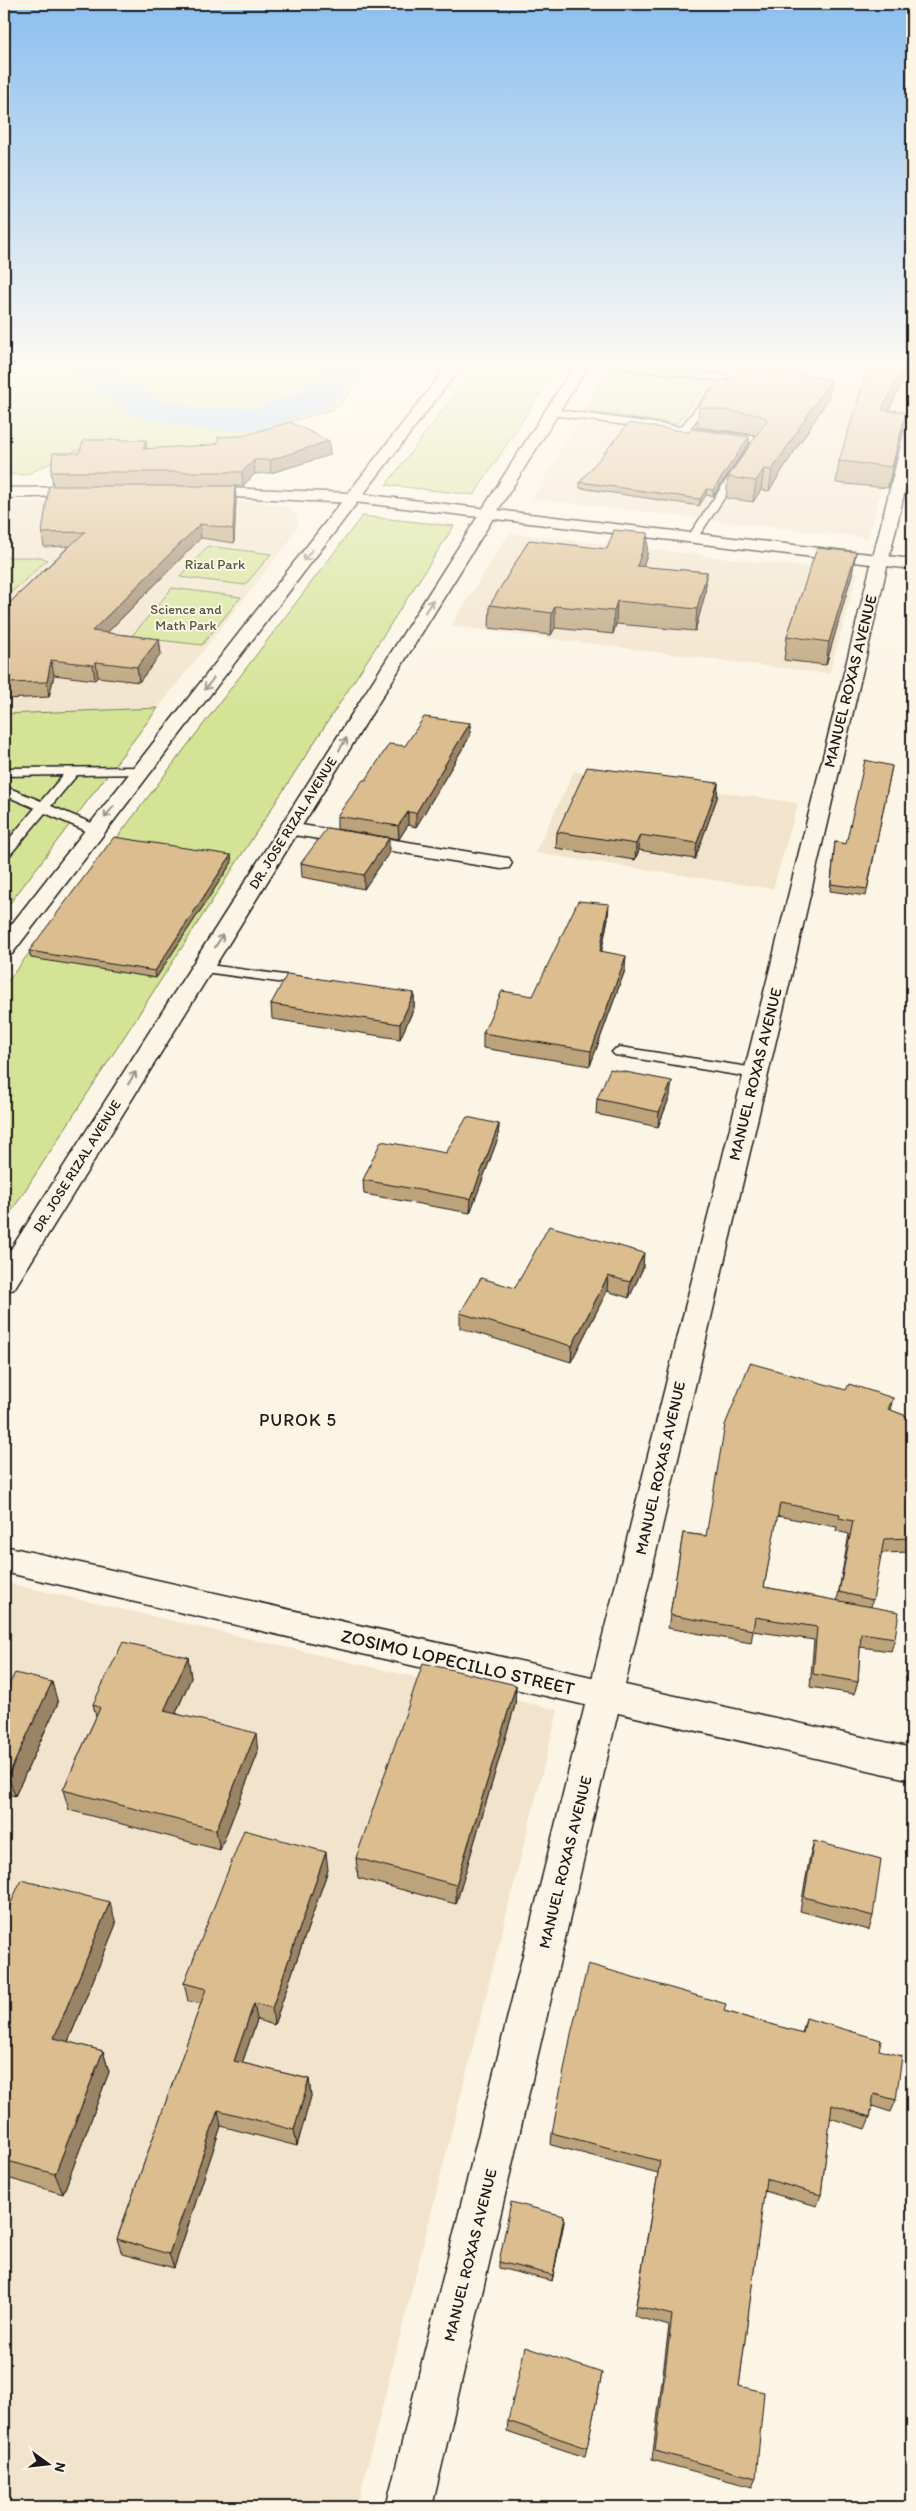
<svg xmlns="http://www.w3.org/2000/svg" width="916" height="2511" viewBox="0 0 916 2511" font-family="Itim,sans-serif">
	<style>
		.built { fill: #f2e4cc }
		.green { fill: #d4e396; stroke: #788059 }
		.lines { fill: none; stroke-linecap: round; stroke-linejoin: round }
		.river { fill: #a0d0fd; fill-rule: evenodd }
		.service-casing { stroke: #1c1c1c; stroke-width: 3 }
		.minor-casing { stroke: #1c1c1c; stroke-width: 3 }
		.tertiary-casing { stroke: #1c1c1c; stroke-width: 3 }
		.secondary-casing { stroke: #1c1c1c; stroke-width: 3 }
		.service { fill: #fcf5e5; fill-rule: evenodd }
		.minor { fill: #fcf5e5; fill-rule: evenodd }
		.tertiary { fill: #fcf5e5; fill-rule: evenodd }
		.secondary { fill: #fcf5e5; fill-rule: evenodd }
		.wall { fill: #bda37c; stroke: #1c1c1c; fill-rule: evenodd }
		.shaded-wall { fill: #9a8465; stroke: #1c1c1c }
		.building { fill: #dcbd90; stroke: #1c1c1c }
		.oneway { stroke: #97938b }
		.labels { text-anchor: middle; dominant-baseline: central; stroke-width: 4; stroke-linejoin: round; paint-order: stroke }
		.far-park-label { font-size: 14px; fill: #535841; stroke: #fcf5e5 }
		.far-street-label { font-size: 14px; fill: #1c1c1c; stroke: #fcf5e5 }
		.street-label { font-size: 16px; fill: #1c1c1c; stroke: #fcf5e5 }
		.neighbourhood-label { font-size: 18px; letter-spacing: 1px; fill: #1c1c1c; stroke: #fcf5e5 }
		.near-street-label { font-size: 19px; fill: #1c1c1c; stroke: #fcf5e5 }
	</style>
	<rect width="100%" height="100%" fill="#fcf5e5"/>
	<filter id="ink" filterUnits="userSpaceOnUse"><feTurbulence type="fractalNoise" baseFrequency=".02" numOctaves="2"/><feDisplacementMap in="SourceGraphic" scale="10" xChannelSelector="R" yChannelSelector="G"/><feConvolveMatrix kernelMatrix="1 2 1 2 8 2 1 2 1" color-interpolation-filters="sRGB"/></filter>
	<g filter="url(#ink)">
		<path class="built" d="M612,364h300v10l-44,164 -336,-39z
			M232,500l37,3 20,5 9,7v11l-7,13 -133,169 -154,6v-213z
			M509,533l349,40 -29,101 -378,-48z
			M574,771l224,32 -25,86 -238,-36z
			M4,1582l554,128 -201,797h-353z"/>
		<path class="green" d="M4,364h368l-35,44 -139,42h-121l-51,25 -22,-1z
			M478,364h81l-85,131 -88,-10z
			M610,368l99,13 -33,43 -92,-13z
			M362,516l92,10 -450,697v-237z
			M208,546l63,8 -26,31 -65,-8z
			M4,557h37l6,3 -43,39z
			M172,588l69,9 -39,48 -71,-8z
			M158,708l-154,203v-197z"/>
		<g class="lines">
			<path class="river" d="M62,364h41l54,35 39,9h59l43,-15 33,-29h41l-5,7 -8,4 -35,34 -65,21h-63l-64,-15 -65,-44z"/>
			<g class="service-casing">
				<path id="service" d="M610,364h26l88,11 4,3 -4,3 -110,-14z
					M713,390l5,3 -28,35 68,9 5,3 -67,100 -4,1 -5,-3 65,-96 -200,-27 -5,-3 5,-3 129,18 29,-36z
					M141,767l5,1 1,3 -1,3 -69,1 -26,31 50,21 2,3 -2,3h-10l-46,-20 -36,43 -5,1v-12l31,-37 -31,-13v-9l37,15 22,-26 -59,1v-8z
					M202,964l105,14 7,4 -7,4 -110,-15 -2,-3z
					M620,1047l135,21 8,5 -8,5 -140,-23 -3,-3 3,-3z"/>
			</g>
			<g class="minor-casing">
				<path id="minor" d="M912,425v35l-287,1225 287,63v32l-307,-70 -12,-5 -5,-10 317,-1266z
					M85,487l6,2 2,3 -2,3 -87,3v-10z
					M198,487l154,6 8,5 -8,5 -160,-8 -2,-3z
					M289,823l212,34 8,1 3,5 -3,5 -8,1 -219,-36 -3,-4 3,-4z"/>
			</g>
			<g class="tertiary-casing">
				<path id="tertiary" d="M352,493l560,66v10l-566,-68 -2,-3z"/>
			</g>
			<g class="secondary-casing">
				<path id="secondary" d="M449,364h14l-451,590 -8,2v-22z
					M575,364h14l-575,925 -10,3v-32z
					M4,1546l601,134 12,5 5,10 -190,812h-46l199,-802 -581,-133z"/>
			</g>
			<use href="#service" class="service"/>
			<use href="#minor" class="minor"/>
			<use href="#tertiary" class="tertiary"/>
			<use href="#secondary" class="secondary"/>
		</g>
		<path class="wall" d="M908,370l-19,40 17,2 -4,20 -14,56 -52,-5 3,-22z
			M831,379l-3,20 -59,92 -8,-1 -8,12 -27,-4 2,-21 29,-42 -60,-8 2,-20 31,-26z
			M689,432l60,5v6l-36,53 -7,-1 -7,11 -119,-18v-6z
			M329,441l1,14 -59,18 -16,1 -12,12h-8l1,14 -2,43 -33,-5 -94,95 52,6 2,15 -22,28 -41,-5 -3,3 -41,-5 -5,22 -45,2v-91l65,-62 -25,1 -2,-14 11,-47 -2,-14 28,-19z
			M912,464v27l-5,-1z
			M856,552l-4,22 -26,91 -42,-5 3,-24z
			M647,555l-4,12 64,5 -2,22 -10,37 -79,-7 -3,10 -58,-6 -4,7 -62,-7 1,-23z
			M470,723v13l-54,91 -8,-2 -9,14 -62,-10v-13l29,-36z
			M892,766l-26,130 -36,-5 5,-49 11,2z
			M718,783l-1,15 -22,61 -56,-9 -4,10 -79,-12 1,-16z
			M389,853l-25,36 -62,-12 -1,-14z
			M232,862l-76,116 -125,-20 -2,-7z
			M608,918l-7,34 24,18 -35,96 -107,-18v-15l50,-37z
			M414,993v15l-14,31 -128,-20 -1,-15z
			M670,1096l-12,31 -62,-13 1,-15z
			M499,1124l-1,14 -28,75 -106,-19 -1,-14 83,-27z
			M643,1268l-14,30 -22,-7 -36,71 -111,-34v-15l55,-25z
			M846,1390l47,8 -3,12 22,8v134l-31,1 -10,54 24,31 -4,13 -31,-4 -2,35 -4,12 -44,-7 4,-47 -61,-9 -2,12 -83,-15 15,-95 23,3zM777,1516l60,11 -1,4 13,3 -12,67 -73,-14z
			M188,1657l3,21 -15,35 82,40 -38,97 -151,-40 -6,-20 33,-73 -3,-13z
			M516,1685l-1,20 -59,199 -98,-26 -2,-20z
			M4,1695l54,8 -43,93 -11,-3z
			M814,1841l59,75 -4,14 -69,-19 10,-56z
			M328,1870l-54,155 -17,-5 -15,43 67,16 2,17 -14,50 -76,-20 -47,142 -52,-14 -5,-15 84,-235 -13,-3 -4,-18z
			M4,1919l112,5 -48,118 35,9 6,21 -46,122 -59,-17z
			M724,2011l78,22 4,-15 73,32 17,50 -5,12 -19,-6 -2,11 -5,12 -35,-11 -9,77 -4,11 -53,-15 -25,195 17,92 -4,9 -100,-27 17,-134 -35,-10 24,-143 -107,-28 1,-12z
			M564,2222l-12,59 -53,-13v-6z
			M602,2373l-17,84 -78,-26 1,-10z"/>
		<path class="shaded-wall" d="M905,364h5l-31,67 3,-21z
			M831,379l-3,20 -59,92 3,-21z
			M906,412l-4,20 -14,56 4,-21z
			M749,437v6l-36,53v-6z
			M146,440l1,14 -4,-5z
			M329,441l1,14 -59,18 -1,-13z
			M254,460l1,14 -12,12 -1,-14z
			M764,469l-3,21 -8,12 3,-21z
			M235,486l1,14 -2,43 -1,-14z
			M707,489l-1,6 -7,11 1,-7z
			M200,524l1,14 -107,108 -2,-15z
			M648,533l-1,22 -11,33 1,-22z
			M856,552l-4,22 -26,91 3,-23z
			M707,572l-2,22 -10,37 2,-22z
			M617,601l-1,23 -3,10 1,-23z
			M555,606v22l-4,7 1,-22z
			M159,639l2,15 -22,28 -2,-15z
			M51,660l3,15 -5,22 -2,-15z
			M96,662l2,15 -3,3 -2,-15z
			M470,723v13l-54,91v-14z
			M718,783l-1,15 -22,61 2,-16z
			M408,812v13l-9,14 -1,-13z
			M640,835l-1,15 -4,10 1,-16z
			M389,838v15l-25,36v-14z
			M231,855l1,7 -76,116 -1,-7z
			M609,904l-1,14 -9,48 1,-15z
			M626,956l-1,14 -35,96 1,-15z
			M414,993v15l-14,31v-15z
			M672,1081l-2,15 -12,31 1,-15z
			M499,1124l-1,14 -28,75 1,-14z
			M644,1253l-1,15 -14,30 1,-16z
			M608,1276l-1,15 -36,71 1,-16z
			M188,1657l3,21 -23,53 -4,-20z
			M52,1682l6,21 -43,93 -7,-20z
			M516,1685l-1,20 -59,199v-19z
			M256,1733l2,20 -38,97 -4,-20z
			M326,1852l2,18 -54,155 -2,-17z
			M110,1902l6,22 -55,135 -7,-21z
			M254,2003l3,17 -20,58 -3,-17z
			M103,2051l6,21 -46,122 -8,-20z
			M309,2079l2,17 -14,50 -3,-16z
			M218,2110l3,16 -47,142 -5,-14z
			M564,2216v6l-12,59 1,-6z"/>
		<path class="building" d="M869,364h36l-23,46 24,2 -14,55 -53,-6z
			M740,367l91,12 -59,91 -8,-1 -8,12 -28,-4 39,-57 -1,-2 -6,-3 -61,-8 21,-28 10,2z
			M290,422l39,19 -59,19h-16l-12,12h-191l2,-19h26l5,-13h62l-3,9 67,-4 8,-2v-6l24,-1z
			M629,423l60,9 2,-3 58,8 -36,53 -6,-1 -7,10 -120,-17z
			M912,464v16h-3z
			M49,486h186l-2,43 -33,-5 -108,107 67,8 -22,28 -41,-5 -3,3 -42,-5 -4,22 -43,1v-75l81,-76 -43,1z
			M614,530l34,3 -11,33 70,6 -10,37 -80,-8 -3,10 -59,-5 -3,7 -62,-8 39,-65 78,9z
			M817,548l39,4 -27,90 -42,-6z
			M424,717l46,6 -54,90 -8,-1 -10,14 -61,-10 26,-36h3l23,-36 16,2z
			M865,760l27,6 -25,123 -36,-5 4,-42 11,2z
			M587,767l131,16 -21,60 -57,-8 -4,9 -79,-12z
			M327,828l62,10 -25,37 -63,-12z
			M114,837l117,18 -76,116 -126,-20z
			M578,901l31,3 -9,47 26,5 -35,95 -108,-18 19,-42 31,5z
			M287,974l127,19 -14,31 -129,-20z
			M610,1069l62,12 -13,31 -62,-13z
			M467,1117l32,7 -28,75 -108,-19 18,-39 65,12z
			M549,1226l95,27 -14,29 -22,-6 -36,70 -112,-33 21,-35 34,10z
			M750,1363l96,27 3,-6 44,14 -5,11 24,9v120l-28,1 -11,61 -34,-8 14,-71 -14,-3 1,-4 -60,-11 -16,84 135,25 -4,26 -34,-5 -3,49 -45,-8 4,-47 -62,-10 -2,13 -83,-15 13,-82 23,3 19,-111z
			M123,1642l65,15 -24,54 92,22 -40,97 -153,-40 37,-82 -7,-4z
			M423,1663l93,22 -60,200 -100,-27z
			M15,1673l37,9 -44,94 -4,-1v-80z
			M244,1830l82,22 -54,156 -18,-5 -20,58 75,18 -15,51 -76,-20 -49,144 -52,-15 89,-250 -22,-6z
			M814,1841l67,18 -8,57 -69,-19z
			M21,1880l89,22 -56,136 49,13 -48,123 -51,-14v-241z
			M588,1964l138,40 -2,7 79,22 3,-15 75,22 -2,10 23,6 -6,44 -22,-6 -4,23 -38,-12 -11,90 -55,-16 -27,207 25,6 -8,86 -101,-27 17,-136 -36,-9 24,-145 -108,-28 19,-99z
			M511,2202l53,14 -11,59 -54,-13z
			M525,2347l77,26 -15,75 -79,-27z
			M452,2504l11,3h-12z"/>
		<defs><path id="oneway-shaft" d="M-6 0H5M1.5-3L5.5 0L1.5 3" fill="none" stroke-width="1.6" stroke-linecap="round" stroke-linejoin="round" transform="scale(1.25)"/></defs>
		<g class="oneway">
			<use href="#oneway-shaft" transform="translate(308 555) rotate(128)"/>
			<use href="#oneway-shaft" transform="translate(429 606) rotate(-58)"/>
			<use href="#oneway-shaft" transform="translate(209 684) rotate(128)"/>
			<use href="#oneway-shaft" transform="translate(343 744) rotate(-58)"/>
			<use href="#oneway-shaft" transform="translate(109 812) rotate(128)"/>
			<use href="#oneway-shaft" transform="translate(219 941) rotate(-58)"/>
			<use href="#oneway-shaft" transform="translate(132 1078) rotate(-58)"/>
		</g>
	</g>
	<linearGradient id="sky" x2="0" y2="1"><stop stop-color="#8bbff0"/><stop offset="0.51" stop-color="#fefaf3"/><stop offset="1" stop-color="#fefaf3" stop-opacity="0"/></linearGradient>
	<rect width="916" height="716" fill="url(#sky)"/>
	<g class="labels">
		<g class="far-park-label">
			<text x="215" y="564">Rizal Park</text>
			<text x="186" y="609">Science and<tspan x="186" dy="16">Math Park</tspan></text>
		</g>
		<g class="far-street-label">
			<text transform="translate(293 823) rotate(-58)">DR. JOSE RIZAL AVENUE</text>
			<text transform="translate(77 1166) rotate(-58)">DR. JOSE RIZAL AVENUE</text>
		</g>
		<g class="street-label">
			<text transform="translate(850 681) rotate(-76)">MANUEL ROXAS AVENUE</text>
			<text transform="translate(755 1074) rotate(-76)">MANUEL ROXAS AVENUE</text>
			<text transform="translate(660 1468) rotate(-77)">MANUEL ROXAS AVENUE</text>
			<text transform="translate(565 1862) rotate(-76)">MANUEL ROXAS AVENUE</text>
			<text transform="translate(470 2255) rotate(-76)">MANUEL ROXAS AVENUE</text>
		</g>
		<g class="neighbourhood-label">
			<text x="298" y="1420">PUROK 5</text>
		</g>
		<g class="near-street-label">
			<text transform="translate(458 1662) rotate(13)">ZOSIMO LOPECILLO STREET</text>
		</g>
	</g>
	<rect width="916" height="2511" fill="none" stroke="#fcf5e5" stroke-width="20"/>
	<rect x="10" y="10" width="896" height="2491" fill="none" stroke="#1c1c1c" stroke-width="2" filter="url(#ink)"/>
	<g transform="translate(48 2464) rotate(105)" stroke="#fcf5e5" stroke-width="4" paint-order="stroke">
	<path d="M0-4L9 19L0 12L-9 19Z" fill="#1c1c1c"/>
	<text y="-8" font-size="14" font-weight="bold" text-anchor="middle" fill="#1c1c1c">N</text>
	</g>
</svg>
